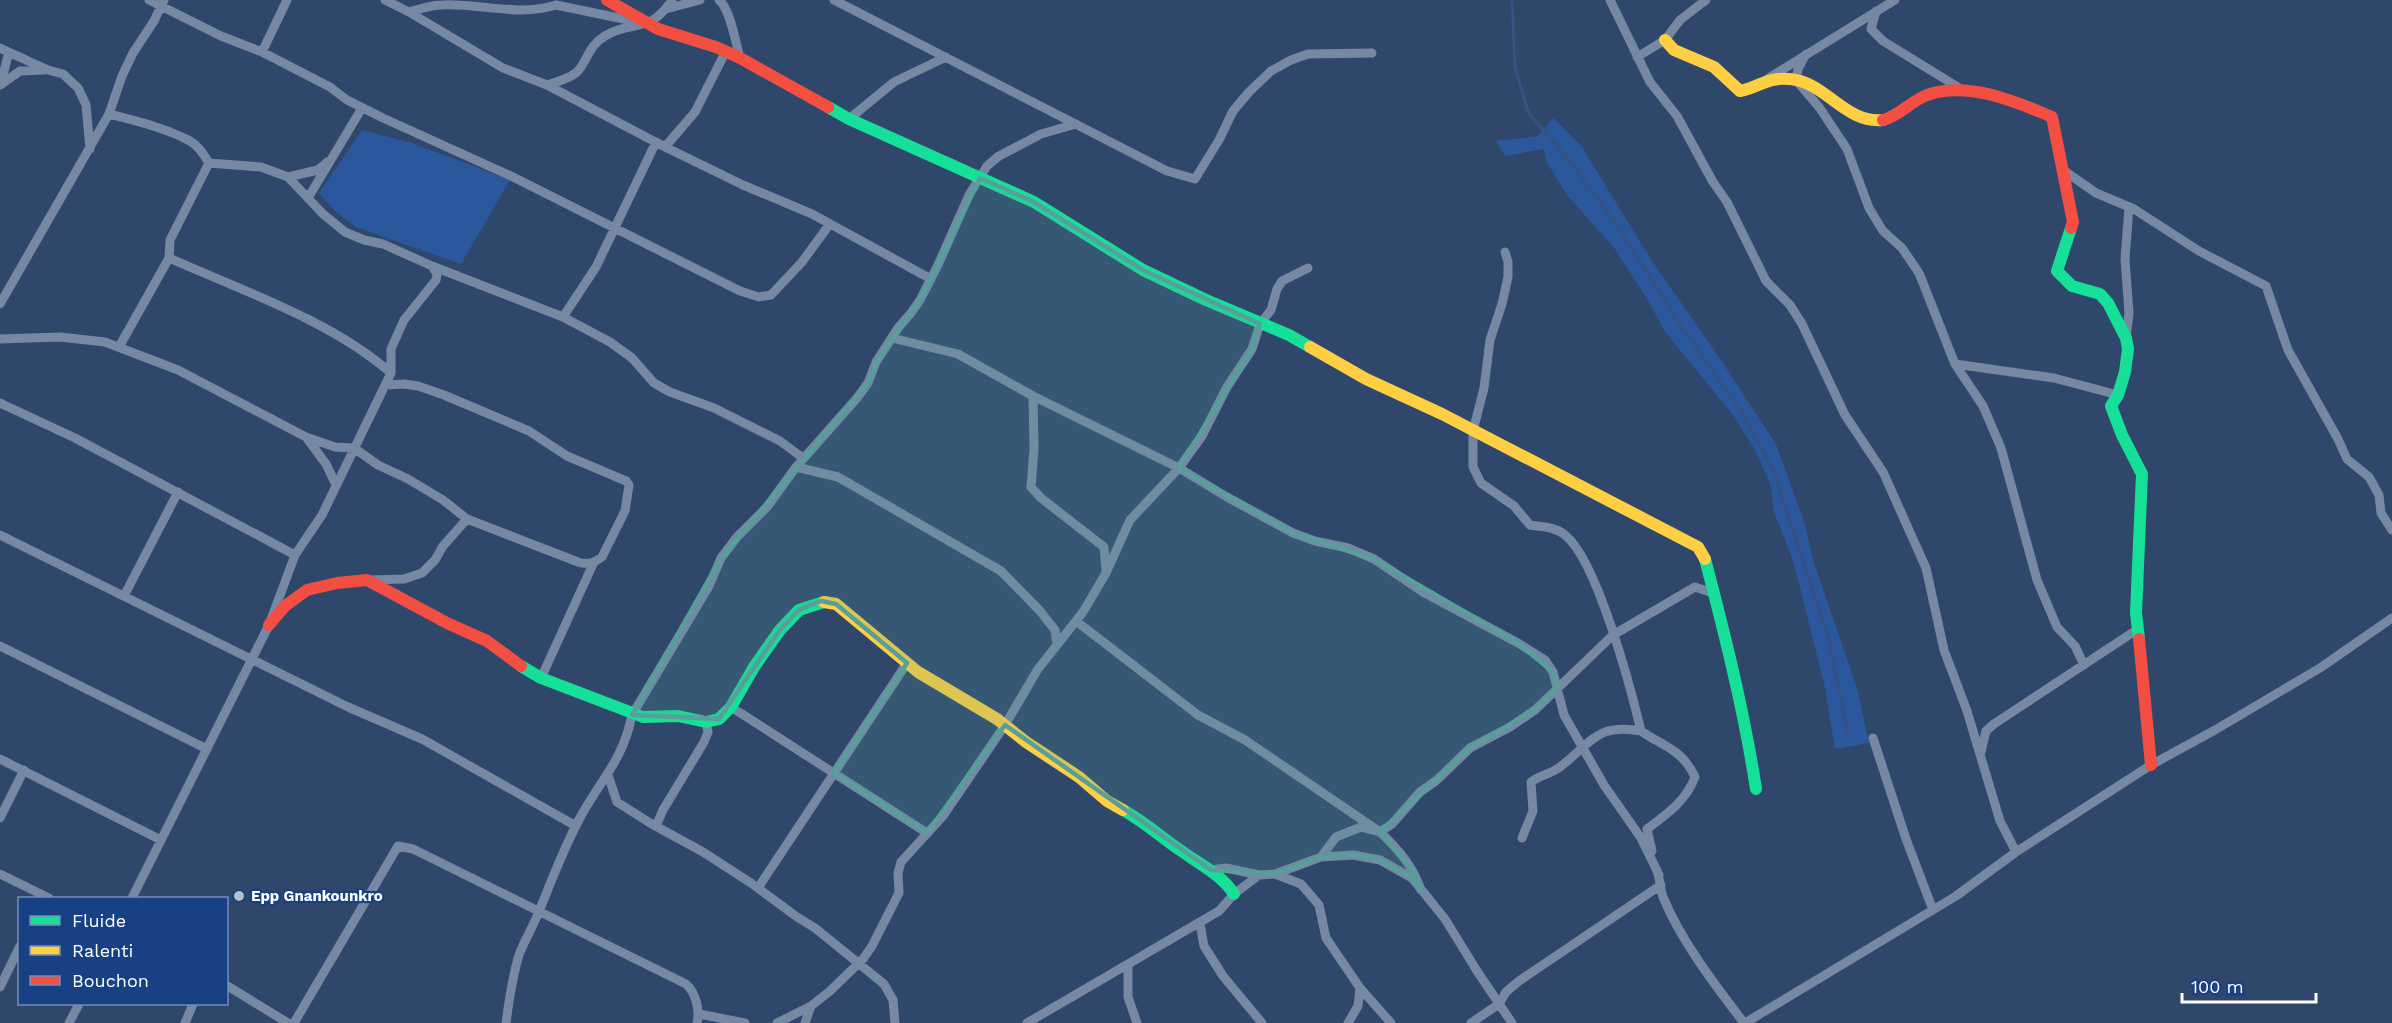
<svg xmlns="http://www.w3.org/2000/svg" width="2392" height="1023" viewBox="0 0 2392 1023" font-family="'Work Sans',sans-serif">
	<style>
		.green { fill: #2b579c }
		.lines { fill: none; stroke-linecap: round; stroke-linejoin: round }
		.stream { stroke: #345283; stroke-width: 3 }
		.street { stroke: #7688a2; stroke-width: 9 }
		.fast { stroke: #16e098; stroke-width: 12 }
		.slow { stroke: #ffcf43; stroke-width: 12 }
		.jam { stroke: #f24e42; stroke-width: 12 }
		.marked { fill: #579f9a; fill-opacity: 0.2; stroke: #579f9a; stroke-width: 4.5; stroke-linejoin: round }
		.poi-dot { fill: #b7bfcc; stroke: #174184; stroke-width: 2 }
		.labels { text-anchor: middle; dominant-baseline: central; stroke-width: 4.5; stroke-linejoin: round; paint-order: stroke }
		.poi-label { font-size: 15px; font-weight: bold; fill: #fff; stroke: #174184; text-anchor: start }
	</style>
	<rect width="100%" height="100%" fill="#30476c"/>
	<path class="green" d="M1553,118l27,26 72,117 67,96 57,87 29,80 8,36 44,128 12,55 -34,6 -10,-61 -25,-101 -9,-32 -17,-43 -4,-28 -14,-32 -23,-37 -67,-82 -20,-36 -31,-48 -48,-54 -21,-34 -2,-12 -39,7 -9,-15 42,-5z
		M362,130l53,14 95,36 -49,84 -105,-37 -20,-15 -17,-19z"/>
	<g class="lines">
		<path class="stream" d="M1512,0l3,68 14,46 29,32 57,76 66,104 61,86 33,62 54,167 19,93"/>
		<path class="street" d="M149,0l72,36 41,16 68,35 17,13 36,18 130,59 227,114 19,6 12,-2 31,-33 27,-37
			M385,0l24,12 94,56 44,17 118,62 78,38 69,29 119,65
			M719,0c11,8 17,44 21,58
			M834,0l333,171 28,8 24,-39 14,-29 16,-19 22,-21 20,-11 17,-6 64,-1
			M1610,0l40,82 27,34 36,66 14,20 39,79 24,24 12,19 43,91 38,57 43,96 18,82 23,61 33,110 16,31
			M666,9l34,-9
			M1876,11l-5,18 12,12 78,48
			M409,12c11,-3 22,-7 33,-7 38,-2 77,12 114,0l87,18
			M0,48l48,22 15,4 15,14 8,17 4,44
			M262,52l25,-52
			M1806,54l-8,15 -2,11 23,27 28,42 22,59 14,23 19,17 17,25 36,91 28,42 18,42 36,132 20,47 18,19 9,19
			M1637,57l28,-17 15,-20 26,-20
			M1767,79l128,-79
			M1,82l8,-30
			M0,85l20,-14 24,-1
			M547,85c9,-3 22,-6 30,-13 11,-12 11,-26 28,-36 28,-17 44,-1 67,-36
			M109,114c27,7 57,14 81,27 9,5 14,14 19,22
			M849,119l45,-37 52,-25
			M665,147l30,-35 31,-61
			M209,163l52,4 27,10 35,37 22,18 19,8 19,4 49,22 131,51 47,25 22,16 22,25 16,9 44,16 66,33 23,17
			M2063,170l33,23 38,16 65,42 67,35 22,64 50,89 9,20 22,18 10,18 2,18 11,17
			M288,177l30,-7 9,-8
			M308,198l54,-90
			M1505,252l3,10v15l-6,27 -12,36 -6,48 -11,43v36l8,16 33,23 16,19c12,2 26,2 35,10 32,25 66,154 76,196 23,16 41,18 54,46 -9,24 -28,37 -48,52l5,22
			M169,258c74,33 161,62 222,115
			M0,304l109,-190 13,-38 11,-23 21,-32 10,-21
			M563,317l33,-50 60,-125
			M892,338l66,16 75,42 146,72 48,29 66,36 22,8 33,7 26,11 49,33 95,51 27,17 8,12 11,43 40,70 37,53 18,37
			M2126,338l3,-25 -4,-54 4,-52
			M0,339l60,-2 45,5 73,28 128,67 29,10 19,1 24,17 30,14 35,21 24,19 111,43c10,3 16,1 24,-5l23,-46 4,-26 -3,-4 -59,-25 -38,-25 -85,-36 -26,-9 -14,-2 -19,1
			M119,347l50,-89 1,-18 39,-77
			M1955,364l99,14 64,17
			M1033,396l1,53 -3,38 10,11 63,49 2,24
			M0,403l75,35 220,117
			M306,437l20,27 10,21
			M796,467l42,10 163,94 39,40 15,19 2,15
			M0,535l348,172 74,32 154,87
			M369,580l35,-1 18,-6 13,-13 8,-14 24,-27
			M124,596l54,-104
			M1076,621l122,94 47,25 135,92c18,17 33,34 41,58
			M0,646l207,103
			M541,678l53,-116
			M731,707l196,126
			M1873,738l33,101 27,71
			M1981,752l5,-21 8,-7 144,-95
			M0,759l161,81
			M608,775l9,27 33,21 53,29 48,31 46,34 18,11 69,56 9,16 2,23
			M0,818l24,-48
			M656,826l7,-16 41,-68 4,-10 -2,-10
			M1522,838l11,-27 -2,-29c9,-7 20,-8 29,-15 32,-25 37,-44 81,-36
			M1321,857l15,-20 25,-10 19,5 12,-8 28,-32 17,-12 33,-32 40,-21 25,-17 78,-75 82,-48 18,6
			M1211,870l15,-2 33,7 16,-1 26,10 18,21 7,33 34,50 -2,18 -10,17
			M1657,870c3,9 3,19 6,27 18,44 52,88 81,126
			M0,874l49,24
			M1275,874l46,-17 32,-2 27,5 32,18 33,41 32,52 35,52
			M758,888l149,-225
			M132,898l137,-273 26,-70 27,-40 69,-142v-24l13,-29 32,-40 1,-6 -5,-8
			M1200,924l4,22 19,30 39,47
			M1128,964v33l9,26
			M226,985l62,38
			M0,987l20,-41
			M1360,988l31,35
			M699,1014l46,9
			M69,1023l10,-19
			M185,1023l8,-19
			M294,1023l104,-177 15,3 273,135c10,9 14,26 11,39
			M506,1023c3,-23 6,-45 13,-68 6,-16 15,-30 21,-46 13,-32 24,-62 41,-93 21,-38 42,-56 51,-101l77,-129 12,-28 16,-21 30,-30 29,-40 61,-69 11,-15 8,-21 22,-34 13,-15 9,-13 18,-35 31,-70 18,-29 12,-10 42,-22 35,-10
			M777,1023l34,-17 19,-15 33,-32 9,-13 27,-53 -1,-20 3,-11 42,-46 62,-91 33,-56 45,-57 23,-39 24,-53 49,-52 23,-32 25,-49 25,-38 8,-25 11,-14 6,-21 5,-8 26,-13
			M805,1023l6,-17
			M1027,1023l192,-112 15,-17 25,-19
			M1471,1023l28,-19 7,-12 13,-11 142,-96
			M1745,1023l211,-127 60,-44 135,-87 64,-35 105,-62 72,-50"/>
		<path class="fast" d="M828,107l21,12 185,83 109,68 63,30 83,35 21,12
			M2071,228l-14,43 15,15 28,8 8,9 18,35 2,11 -3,23 -7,23 -7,11 11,29 20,39 -6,139 3,26
			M1705,559c20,76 39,152 51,230
			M521,666l20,12 102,39 35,-1 28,6 13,-3 12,-12 23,-40 26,-37 19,-20 25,-8
			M1123,810c20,11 38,27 57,40 19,14 41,24 54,44"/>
		<path class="slow" d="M1665,40l9,10 40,17 26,24c20,-4 26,-14 50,-12 36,3 55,45 93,41
			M1310,347l56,32 76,35 256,133 7,12
			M824,602l12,2 82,68 79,47 29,23 53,35 28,24 16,9"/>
		<path class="jam" d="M607,0l51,29 58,18 24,11 88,49
			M1883,120c16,-4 28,-19 44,-25 41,-14 88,6 125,22l21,105 -2,6
			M269,625l16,-19 22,-16 30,-7 30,-3 80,43 40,18 34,25
			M2139,639l12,126"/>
	</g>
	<path class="marked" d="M980,178l54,24 109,68 117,54 -8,25 -73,119 114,65 81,26 144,84 35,29 5,15 -23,23 -65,38 -90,84 34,39 7,19 -9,-12 -32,-18 -27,-5 -32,2 -46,17 -64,-4 -206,-145 -78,108 -93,-60 73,-110 -71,-59 -15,-3 -22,9 -19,20 -61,89 -87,-4 89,-157 147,-175 8,-21 44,-62z"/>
	<circle class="poi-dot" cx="239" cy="896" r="6"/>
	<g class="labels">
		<g class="poi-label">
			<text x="251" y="896">Epp Gnankounkro</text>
		</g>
	</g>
	<rect x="18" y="897" width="210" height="108" fill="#174184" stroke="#748db5" stroke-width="1.5"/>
	<rect x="30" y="916" width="30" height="9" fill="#16e098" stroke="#748db5" stroke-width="1.5"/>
	<text x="72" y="927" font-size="18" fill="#ffffff">Fluide</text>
	<rect x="30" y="946" width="30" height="9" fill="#ffcf43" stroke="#748db5" stroke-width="1.5"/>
	<text x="72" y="957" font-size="18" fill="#ffffff">Ralenti</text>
	<rect x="30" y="976" width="30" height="9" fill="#f24e42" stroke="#748db5" stroke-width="1.5"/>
	<text x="72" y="987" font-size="18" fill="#ffffff">Bouchon</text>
	<path d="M2182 993v9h134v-9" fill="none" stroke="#ffffff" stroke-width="3"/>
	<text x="2191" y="993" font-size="18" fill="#ffffff" stroke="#174184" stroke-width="4.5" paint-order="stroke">100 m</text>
</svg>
